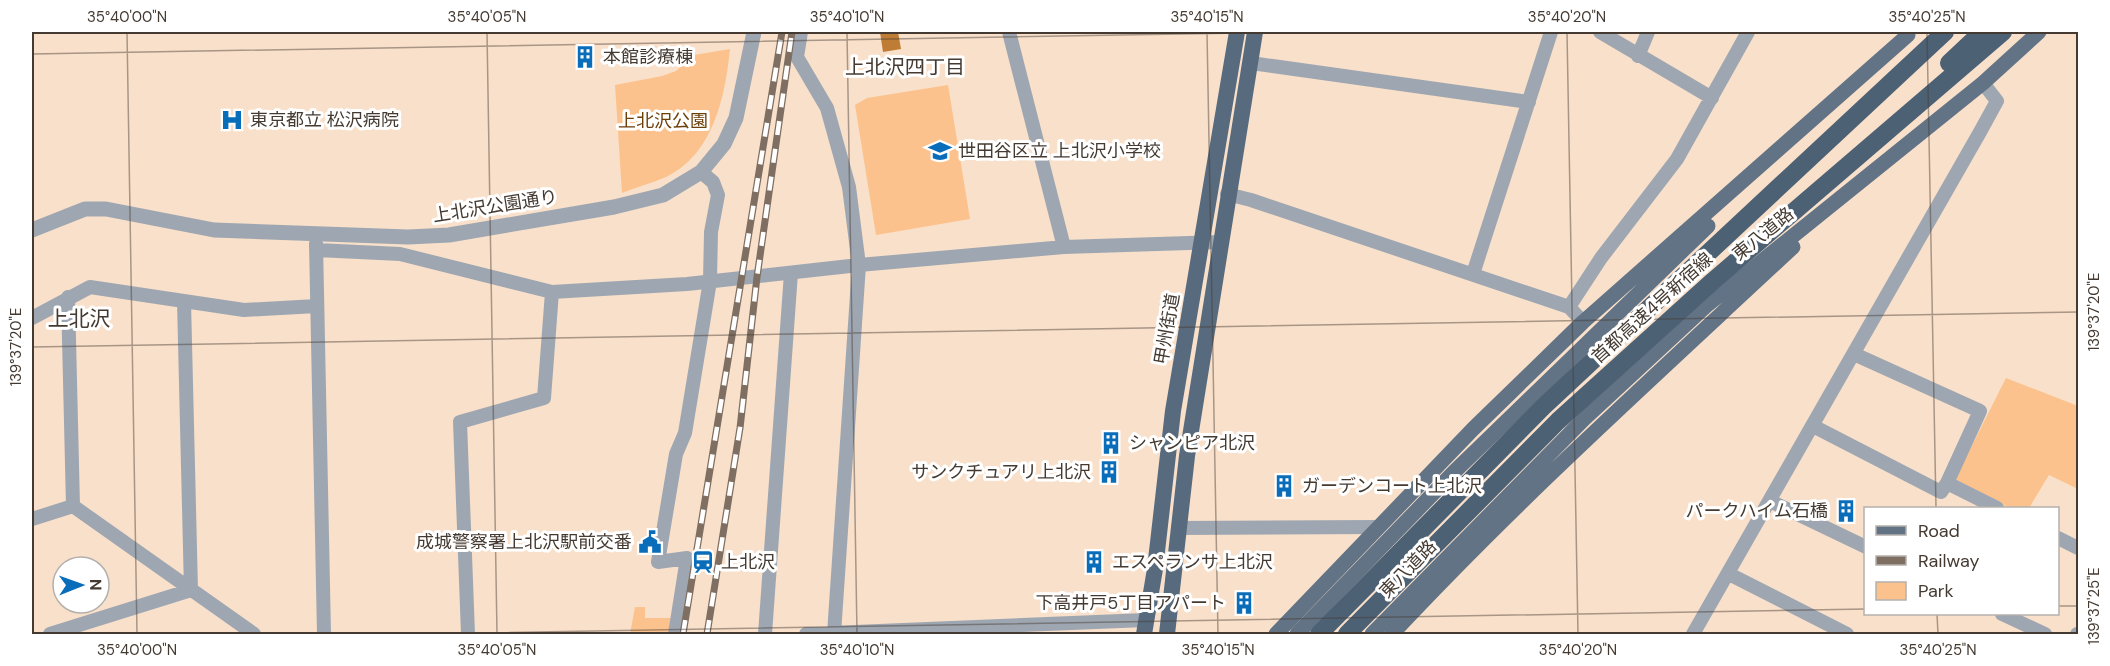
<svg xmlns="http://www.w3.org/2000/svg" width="2110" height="666" viewBox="0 0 2110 666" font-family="'DM Sans','Noto Sans JP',sans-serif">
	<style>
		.green { fill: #fcc28d }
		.water { fill: #bf7c35 }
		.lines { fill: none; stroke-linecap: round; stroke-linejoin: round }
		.minor { stroke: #9ea7b1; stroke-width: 14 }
		.tertiary { stroke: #9ea7b1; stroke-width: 15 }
		.primary { stroke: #627385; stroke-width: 15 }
		.trunk { stroke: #586a7d; stroke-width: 16 }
		.motorway { stroke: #4d6175; stroke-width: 18 }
		.rail-casing { stroke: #7e6f62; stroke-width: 7 }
		.rail { stroke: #fff; stroke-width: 4.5; stroke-dasharray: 14; stroke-linecap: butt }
		.ticks { fill: none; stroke: #443a31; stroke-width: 1.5; stroke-opacity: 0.45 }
		.labels { text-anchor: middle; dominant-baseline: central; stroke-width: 6; stroke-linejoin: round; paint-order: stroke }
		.poi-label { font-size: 18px; fill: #443a31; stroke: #fff; text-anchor: start }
		.park-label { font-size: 18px; fill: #6e4009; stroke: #fff }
		.street-label { font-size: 18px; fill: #443a31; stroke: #fff }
		.neighbourhood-label { font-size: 20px; fill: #443a31; stroke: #fff }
		.quarter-label { font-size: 21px; fill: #443a31; stroke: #fff }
		.neatline { fill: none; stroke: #443a31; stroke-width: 2 }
		.ticks-label { font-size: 15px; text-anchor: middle; fill: #443a31 }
	</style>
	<rect width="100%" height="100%" fill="#f9e0ca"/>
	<path class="green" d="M730,49c-5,47 -16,105 -64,128 -14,6 -29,10 -44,16l-7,-108 47,-9 14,-5 18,-16z
		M948,85l22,134 -94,16 -21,-130 12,-7z
		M2006,378l72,28v83l-29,-14 -20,33h-19l-57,-25z
		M635,607h10v11h27l-3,16h-39z"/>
	<path class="water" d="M880,32h18l3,17 -18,3z"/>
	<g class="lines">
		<path class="minor" d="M801,32l-4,25 30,51 22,79 10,78 -25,369
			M1009,32l55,215
			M1600,32l112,66
			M1638,56l10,-24
			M1251,63l278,39
			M1227,194l24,6 318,107 14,15
			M316,243l8,391
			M317,250l83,4 152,38 135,-8 172,-19 205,-18 156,-5
			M1473,274l78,-242
			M68,297l5,209
			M1569,307l32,-49 76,-99 71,-127
			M32,318l58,-31 154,23 73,-4
			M1813,426l128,66 6,-9 33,-72 -126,-57
			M1947,483l50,25
			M1770,501l96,46
			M73,506l181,128
			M32,519l41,-13
			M1180,528l198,-1
			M2058,538l20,10
			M1729,574l118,60
			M2002,614l43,20
			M50,634l141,-44 -7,-289
			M468,634l-8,-212 84,-24 8,-106
			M675,634l12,-76 -29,4 18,-108 9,-21 25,-152 1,-49 7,-37 -5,-13 -12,-10
			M765,634l26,-361
			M806,634l340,-14
			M1693,634l287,-502 17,-31 -14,-18
			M2077,634h1"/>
		<path class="tertiary" d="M32,230l53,-21h21l108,21 194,7 41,-2 165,-28 49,-12 38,-23 23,-28 12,-26 18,-86"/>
		<path class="primary" d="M1276,634l197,-205 110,-107 325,-287
			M1297,634l156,-161 255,-247
			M1372,634l212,-215 122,-113 277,-223 56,-51
			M1392,634c127,-136 265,-260 401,-387"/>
		<path class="trunk" d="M1144,634l11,-65 18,-158 64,-379
			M1167,634l20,-178 68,-424"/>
		<path class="motorway" d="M1949,63l33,-31
			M1319,634l224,-227 402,-375
			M1347,634l211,-213 155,-140 290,-249"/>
		<g class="rail-casing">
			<path id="rail" d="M683,634l99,-602
				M707,634l33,-206 17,-151 35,-245"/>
		</g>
		<use href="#rail" class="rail"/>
	</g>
	<path class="ticks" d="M127,32l10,602M487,32l10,602M847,32l10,602M1207,32l11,602M1567,32l11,602M1927,32l9,476M32,54l1262,-22M32,347l2046,-35M2058,606h20M1937,614l1,20M419,634l1447,-25"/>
	<defs>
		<g id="building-bare" transform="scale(1.8)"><path d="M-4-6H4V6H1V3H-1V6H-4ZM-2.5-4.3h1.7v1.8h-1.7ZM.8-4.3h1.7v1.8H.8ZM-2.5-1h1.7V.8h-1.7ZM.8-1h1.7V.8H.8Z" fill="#0a6db9" stroke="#fff" stroke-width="2.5" paint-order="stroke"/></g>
		<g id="hospital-bare" transform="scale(1.8)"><path d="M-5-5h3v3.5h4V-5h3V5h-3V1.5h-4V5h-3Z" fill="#0a6db9" stroke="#fff" stroke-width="2.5" paint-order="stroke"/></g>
		<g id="school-bare" transform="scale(1.8)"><path d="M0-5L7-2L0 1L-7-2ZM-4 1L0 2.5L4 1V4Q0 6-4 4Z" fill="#0a6db9" stroke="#fff" stroke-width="2.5" paint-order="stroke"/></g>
		<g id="civic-bare" transform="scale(1.8)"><path d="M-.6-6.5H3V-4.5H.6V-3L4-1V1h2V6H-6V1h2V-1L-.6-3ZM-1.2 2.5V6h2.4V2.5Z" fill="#0a6db9" stroke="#fff" stroke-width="2.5" paint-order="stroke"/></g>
		<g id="station-bare" transform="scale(1.8)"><path d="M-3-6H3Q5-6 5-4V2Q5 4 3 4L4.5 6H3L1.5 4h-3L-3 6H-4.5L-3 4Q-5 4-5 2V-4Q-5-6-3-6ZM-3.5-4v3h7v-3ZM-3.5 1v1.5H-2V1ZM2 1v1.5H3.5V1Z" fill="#0a6db9" stroke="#fff" stroke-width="2.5" paint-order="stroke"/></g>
	</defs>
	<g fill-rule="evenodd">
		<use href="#building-bare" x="585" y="57"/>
		<use href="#hospital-bare" x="232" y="120"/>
		<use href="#school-bare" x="940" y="151"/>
		<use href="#building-bare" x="1111" y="443"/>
		<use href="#building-bare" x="1109" y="472"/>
		<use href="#building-bare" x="1284" y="486"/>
		<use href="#building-bare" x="1846" y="511"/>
		<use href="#civic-bare" x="650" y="542"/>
		<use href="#station-bare" x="703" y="562"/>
		<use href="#building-bare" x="1094" y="562"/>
		<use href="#building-bare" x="1244" y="603"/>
	</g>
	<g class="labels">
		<g class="poi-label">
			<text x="603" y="57">本館診療棟</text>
			<text x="250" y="120">東京都立 松沢病院</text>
			<text x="958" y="151">世田谷区立 上北沢小学校</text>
			<text x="1129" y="443">シャンピア北沢</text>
			<text x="1091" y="472" text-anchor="end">サンクチュアリ上北沢</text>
			<text x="1302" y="486">ガーデンコート上北沢</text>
			<text x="1828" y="511" text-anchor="end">パークハイム石橋</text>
			<text x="632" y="542" text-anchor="end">成城警察署上北沢駅前交番</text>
			<text x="721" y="562">上北沢</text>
			<text x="1112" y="562">エスペランサ上北沢</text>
			<text x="1226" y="603" text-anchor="end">下高井戸5丁目アパート</text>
		</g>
		<g class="park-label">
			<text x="663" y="121">上北沢公園</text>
		</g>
		<g class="street-label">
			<text transform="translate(495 206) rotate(-9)">上北沢公園通り</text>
			<text transform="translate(1763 234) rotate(-39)">東八道路</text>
			<text transform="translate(1652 308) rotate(-42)">首都高速4号新宿線</text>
			<text transform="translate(1167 329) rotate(-80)">甲州街道</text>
			<text transform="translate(1408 569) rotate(-46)">東八道路</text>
		</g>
		<g class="neighbourhood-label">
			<text x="905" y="67">上北沢四丁目</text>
		</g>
		<g class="quarter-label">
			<text x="79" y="319">上北沢</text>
		</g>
	</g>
	<rect width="2110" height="666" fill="none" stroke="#ffffff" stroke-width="66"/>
	<rect x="1864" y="507" width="195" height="108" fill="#ffffff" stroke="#b4b0ad" stroke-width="1.5"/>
	<rect x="1876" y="526" width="30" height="9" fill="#627385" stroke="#b4b0ad" stroke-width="1.5"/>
	<text x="1918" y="537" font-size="18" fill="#443a31">Road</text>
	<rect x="1876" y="556" width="30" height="9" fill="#7e6f62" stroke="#b4b0ad" stroke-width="1.5"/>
	<text x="1918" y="567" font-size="18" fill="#443a31">Railway</text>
	<rect x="1876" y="582" width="30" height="18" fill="#fcc28d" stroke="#b4b0ad" stroke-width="1.5"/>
	<text x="1918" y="597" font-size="18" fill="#443a31">Park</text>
	<g transform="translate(81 585) rotate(89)"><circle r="28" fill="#ffffff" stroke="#b4b0ad" stroke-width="1.5"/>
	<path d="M0-4.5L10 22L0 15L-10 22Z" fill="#0a6db9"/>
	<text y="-9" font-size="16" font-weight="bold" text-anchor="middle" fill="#443a31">N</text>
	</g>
	<rect x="33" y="33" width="2044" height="600" class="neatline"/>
	<g class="ticks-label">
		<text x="127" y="22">35°40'00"N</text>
		<text x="487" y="22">35°40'05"N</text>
		<text x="847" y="22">35°40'10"N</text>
		<text x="1207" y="22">35°40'15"N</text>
		<text x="1567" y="22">35°40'20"N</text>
		<text x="1927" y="22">35°40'25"N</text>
		<text transform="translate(2094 312) rotate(-90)" y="5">139°37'20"E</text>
		<text transform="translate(16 347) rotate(-90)" y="5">139°37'20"E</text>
		<text transform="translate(2094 606) rotate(-90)" y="5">139°37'25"E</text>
		<text x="137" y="655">35°40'00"N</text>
		<text x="497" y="655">35°40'05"N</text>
		<text x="857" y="655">35°40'10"N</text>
		<text x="1218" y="655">35°40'15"N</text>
		<text x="1578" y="655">35°40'20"N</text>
		<text x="1938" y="655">35°40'25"N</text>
	</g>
</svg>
